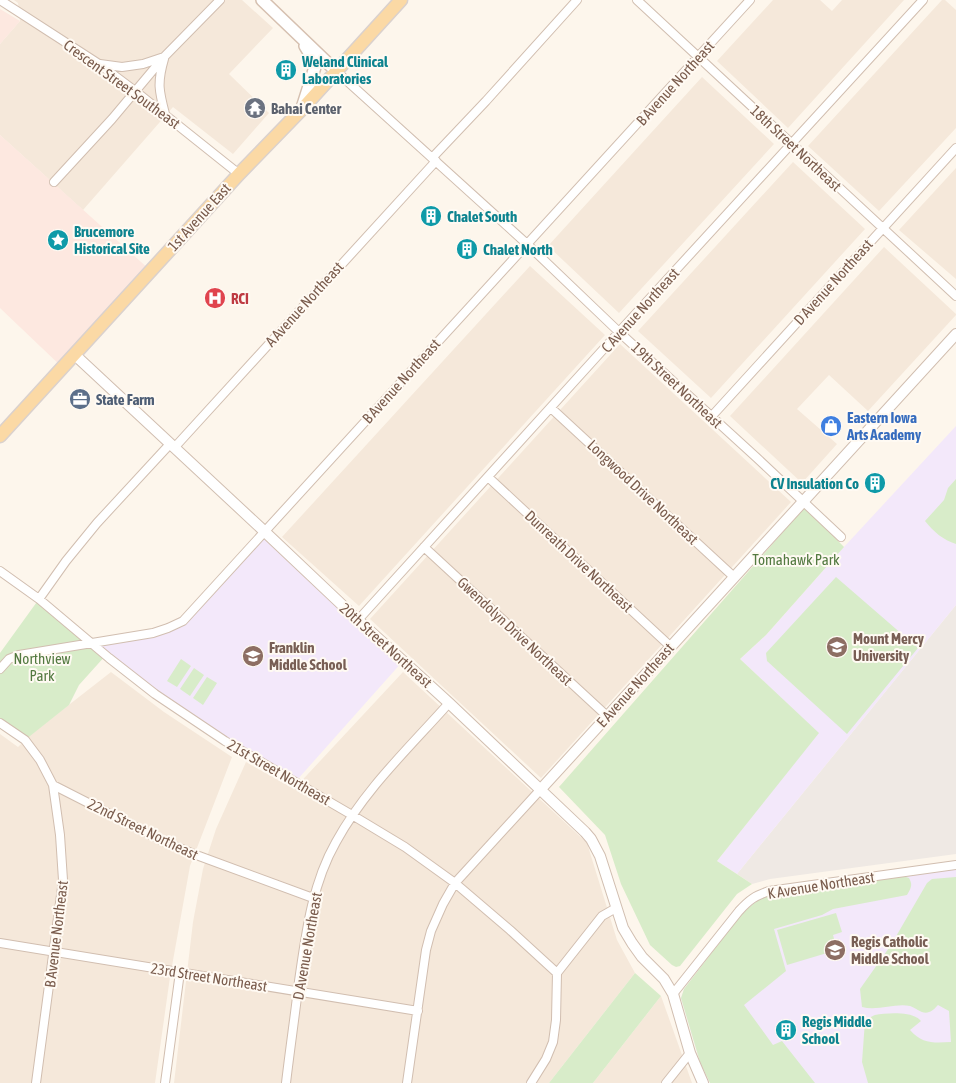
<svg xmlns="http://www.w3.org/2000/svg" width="956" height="1083" viewBox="0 0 956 1083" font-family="'Asap Condensed',sans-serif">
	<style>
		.residential { fill: #f5e8da }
		.commercial { fill: #fde8e0 }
		.industrial { fill: #efe9e4 }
		.education { fill: #f3e8fa }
		.green { fill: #d8ecc9 }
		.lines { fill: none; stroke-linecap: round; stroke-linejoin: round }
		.minor-casing { stroke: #d1beb0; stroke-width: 10 }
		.tertiary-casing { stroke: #d1beb0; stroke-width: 12 }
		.secondary-casing { stroke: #d6c0b0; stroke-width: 14 }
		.primary-casing { stroke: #dad1cd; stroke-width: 15 }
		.minor { stroke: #fff; stroke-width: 8 }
		.tertiary { stroke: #fff; stroke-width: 10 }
		.secondary { stroke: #fff; stroke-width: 11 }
		.primary { stroke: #fbd9a5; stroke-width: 12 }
		.labels { text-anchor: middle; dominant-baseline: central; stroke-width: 4; stroke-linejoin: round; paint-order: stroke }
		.culture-label { font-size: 15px; font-weight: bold; fill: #0d838f; stroke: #fffaf3; text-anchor: start }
		.street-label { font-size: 15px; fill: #7a5c4d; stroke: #fffaf3 }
		.worship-label { font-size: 15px; font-weight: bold; fill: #5b616d; stroke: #fffaf3; text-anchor: start }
		.health-label { font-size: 15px; font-weight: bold; fill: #be3a42; stroke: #fffaf3; text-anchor: start }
		.service-label { font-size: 15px; font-weight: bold; fill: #4e5e75; stroke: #fffaf3; text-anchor: start }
		.shop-label { font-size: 15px; font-weight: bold; fill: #366cbe; stroke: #fffaf3; text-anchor: start }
		.park-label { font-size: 15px; fill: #537a41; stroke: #fffaf3 }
		.education-label { font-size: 15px; font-weight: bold; fill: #785e54; stroke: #fffaf3; text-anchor: start }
	</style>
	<rect width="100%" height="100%" fill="#fdf6ec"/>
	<path class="residential" d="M14,0h228l31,28 -44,46 40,39 -36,41 -60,-47 -90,103 -83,-75v-91l20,-23 -2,-18z
		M773,0h47l12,11 10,-11h62l-116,128 -71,-67z
		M942,0h3l11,10v118l-77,83 -71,-65z
		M702,77l72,67 -155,169 -71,-67z
		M793,162l72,67 -154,169 -73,-67z
		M956,168v111l-57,-49z
		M884,247l72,67v1l-88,96 -39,-36 -32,34 40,35 -35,39 -72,-67z
		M530,266l75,69 -246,271 -77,-69z
		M620,344l171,158 -250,276 -171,-159z
		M111,672l53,40 68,45 -42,109 -20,111 -15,106h-155v-349l18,13 11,-11z
		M403,672l184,171 30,97 18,33 -86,110h-375l19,-161 10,-53 13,-40 30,-67 48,27z
		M661,996l31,87h-99z"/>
	<path class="commercial" d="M0,9l20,12 -20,23z
		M0,135l151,136 -88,97 -63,-60z"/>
	<path class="industrial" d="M956,605v249l-186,25 -18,5 -15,-10z"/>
	<path class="education" d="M956,426v179l-219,269 -20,-13 101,-128 -78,-74 26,-24 78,-88z
		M264,531l139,130 -106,119 -52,-28 -90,-58 -62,-51 60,-10 30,-12z
		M956,869v214h-246l-10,-21 -19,-64 3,-9 65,-83 12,-8 17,-4z"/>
	<path class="green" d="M956,479v65c-13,-4 -22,-12 -31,-23l19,-21 4,-12z
		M805,507l39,40 -78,88 -26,24 79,74 -102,128 35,23 -15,10 -57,72 -4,1 -4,-2 -22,-20 -29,-61 -16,-49 -46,-48z
		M836,577l82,71 -71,86 -80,-73 -1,-8z
		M39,599l67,56 -27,30 -10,20 -44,35 -25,-17v-70z
		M181,659l10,7 -14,21 -10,-6z
		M194,668l10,7 -14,21 -10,-7z
		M207,677l10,6 -14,22 -10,-7z
		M903,876l6,2c4,7 2,10 -2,17l-74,14 -11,6 -48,14 12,42 -42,34 29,40 9,-4 33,42h-105l-10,-21 -19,-64 3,-9 59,-77 18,-14 17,-4z
		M956,877v206h-88l-6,-21 3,-41c3,-2 7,-5 10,-6 12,-2 38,-4 46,6l-11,9c12,14 24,13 41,12l-2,-31 -11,-6c-2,2 -5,6 -9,7 -6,3 -13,-4 -19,-6 -15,-3 -32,5 -48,1l-2,-18 31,-44 36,-62 5,-4z
		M836,913l6,19 -9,3 4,15 -50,15 -10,-35z
		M635,973l26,23 -68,87h-44z"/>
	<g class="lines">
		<g class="minor-casing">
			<path id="minor" d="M0,0l99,64 36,27 104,83
				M637,0l319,296
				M164,59c-7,24 -5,32 1,55
				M100,64l22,3 21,-3 21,-7
				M336,71l191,173 92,88 138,126 84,79
				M432,158l54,-57 91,-101
				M54,182l58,-63 52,-62 56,-57
				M551,408l183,169
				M711,417l245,-269
				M174,448l262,-287
				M488,477l182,169
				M424,547l183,169
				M0,571l39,28 70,59 46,36 70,47 127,74 53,32 50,36 55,47 47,43
				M39,599l27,-38 31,-38 73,-79
				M358,620l261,-288 304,-332
				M0,669l9,-10 10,-4 134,-22 15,-5 15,-7 567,-621
				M0,723l25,17 15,20 13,25 110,56 36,15 114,42
				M0,943l418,68
				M673,994l66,-83c11,-12 16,-15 30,-20l187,-26
				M36,1083l27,-203 -3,-45 -7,-50
				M165,1083l15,-111
				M286,1083c4,-34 9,-68 13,-102 7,-48 13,-97 37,-139 29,-53 73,-94 113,-139
				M407,1083l19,-133 5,-19 12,-27 12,-21 86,-94
				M531,1083l15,-24 7,-17 3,-22 1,-47 45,-57 14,-8
				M666,1083l24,-30"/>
		</g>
		<g class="tertiary-casing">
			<path id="tertiary" d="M75,355l189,176 94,89 91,83 136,129 6,7 9,17 23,72 9,15 10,14 22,22 9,15 17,59 13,30
				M541,789l415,-455"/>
		</g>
		<g class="secondary-casing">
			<path id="secondary" d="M262,0l74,71
				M302,108l13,-41 -1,-6 -9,-15"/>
		</g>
		<g class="primary-casing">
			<path id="primary" d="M0,436l239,-262 63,-65 99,-109"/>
		</g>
		<use href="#minor" class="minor"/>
		<use href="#tertiary" class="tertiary"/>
		<use href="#secondary" class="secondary"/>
		<use href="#primary" class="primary"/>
	</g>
	<defs>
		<g id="building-disc" transform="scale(1.125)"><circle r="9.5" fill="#0f9aa8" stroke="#fffaf3"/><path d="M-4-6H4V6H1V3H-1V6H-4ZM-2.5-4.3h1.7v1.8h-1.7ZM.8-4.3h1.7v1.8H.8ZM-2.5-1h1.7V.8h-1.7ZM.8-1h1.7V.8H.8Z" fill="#fff"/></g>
		<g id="temple-disc" transform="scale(1.125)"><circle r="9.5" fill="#6b7280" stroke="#fffaf3"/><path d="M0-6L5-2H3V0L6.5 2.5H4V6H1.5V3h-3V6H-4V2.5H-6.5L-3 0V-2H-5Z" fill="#fff"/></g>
		<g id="sight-disc" transform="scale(1.125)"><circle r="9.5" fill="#0f9aa8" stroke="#fffaf3"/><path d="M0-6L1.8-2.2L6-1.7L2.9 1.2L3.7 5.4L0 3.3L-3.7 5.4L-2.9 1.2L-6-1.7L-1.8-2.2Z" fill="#fff"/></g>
		<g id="hospital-disc" transform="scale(1.125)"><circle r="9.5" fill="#e0444e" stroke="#fffaf3"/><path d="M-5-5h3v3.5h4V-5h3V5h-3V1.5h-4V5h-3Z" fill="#fff"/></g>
		<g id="office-disc" transform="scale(1.125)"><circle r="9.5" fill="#5c6f8a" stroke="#fffaf3"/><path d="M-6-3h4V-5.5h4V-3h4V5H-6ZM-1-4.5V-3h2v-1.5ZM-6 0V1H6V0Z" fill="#fff"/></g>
		<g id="shop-disc" transform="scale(1.125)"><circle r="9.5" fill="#3f7fe0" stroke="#fffaf3"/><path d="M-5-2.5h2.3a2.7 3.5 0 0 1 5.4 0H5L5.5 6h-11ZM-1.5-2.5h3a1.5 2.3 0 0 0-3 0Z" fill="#fff"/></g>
		<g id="university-disc" transform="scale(1.125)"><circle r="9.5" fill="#8d6e63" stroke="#fffaf3"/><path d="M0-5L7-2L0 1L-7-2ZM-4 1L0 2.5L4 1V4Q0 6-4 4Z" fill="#fff"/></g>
		<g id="school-disc" transform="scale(1.125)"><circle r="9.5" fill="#8d6e63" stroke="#fffaf3"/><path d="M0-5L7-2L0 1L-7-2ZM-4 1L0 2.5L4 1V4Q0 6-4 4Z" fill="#fff"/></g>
	</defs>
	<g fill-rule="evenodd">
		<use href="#building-disc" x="286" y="70"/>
		<use href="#temple-disc" x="255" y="108"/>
		<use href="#building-disc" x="431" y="216"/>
		<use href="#sight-disc" x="58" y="240"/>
		<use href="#building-disc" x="467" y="249"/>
		<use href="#hospital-disc" x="215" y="298"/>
		<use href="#office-disc" x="80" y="399"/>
		<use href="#shop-disc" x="831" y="426"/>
		<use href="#building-disc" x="875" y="483"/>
		<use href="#university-disc" x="837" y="647"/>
		<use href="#school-disc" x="253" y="656"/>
		<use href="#school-disc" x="835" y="950"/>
		<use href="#building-disc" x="786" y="1030"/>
	</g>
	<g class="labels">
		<g class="culture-label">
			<text x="302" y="61">Weland Clinical<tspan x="302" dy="17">Laboratories</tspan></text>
			<text x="447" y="216">Chalet South</text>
			<text x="74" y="231">Brucemore<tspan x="74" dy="17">Historical Site</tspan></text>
			<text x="483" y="249">Chalet North</text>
			<text x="859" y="483" text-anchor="end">CV Insulation Co</text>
			<text x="802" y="1021">Regis Middle<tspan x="802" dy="17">School</tspan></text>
		</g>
		<g class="street-label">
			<text transform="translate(675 83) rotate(-48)">B Avenue Northeast</text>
			<text transform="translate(122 84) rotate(36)">Crescent Street Southeast</text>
			<text transform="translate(796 148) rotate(43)">18th Street Northeast</text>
			<text transform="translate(199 217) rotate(-48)">1st Avenue East</text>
			<text transform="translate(833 282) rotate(-48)">D Avenue Northeast</text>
			<text transform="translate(304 304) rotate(-48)">A Avenue Northeast</text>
			<text transform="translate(640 310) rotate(-48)">C Avenue Northeast</text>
			<text transform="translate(401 381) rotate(-48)">B Avenue Northeast</text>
			<text transform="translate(677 385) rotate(43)">19th Street Northeast</text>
			<text transform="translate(643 492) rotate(43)">Longwood Drive Northeast</text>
			<text transform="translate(579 561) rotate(43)">Dunreath Drive Northeast</text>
			<text transform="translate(515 631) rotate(43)">Gwendolyn Drive Northeast</text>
			<text transform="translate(386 645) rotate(42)">20th Street Northeast</text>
			<text transform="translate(635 685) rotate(-48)">E Avenue Northeast</text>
			<text transform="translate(279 772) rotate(30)">21st Street Northeast</text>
			<text transform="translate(143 829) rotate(26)">22nd Street Northeast</text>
			<text transform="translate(821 885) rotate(-9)">K Avenue Northeast</text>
			<text transform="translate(56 934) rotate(-83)">B Avenue Northeast</text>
			<text transform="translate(307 946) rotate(-80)">D Avenue Northeast</text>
			<text transform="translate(209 977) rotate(9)">23rd Street Northeast</text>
		</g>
		<g class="worship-label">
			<text x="271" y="108">Bahai Center</text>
		</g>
		<g class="health-label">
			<text x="231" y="298">RCI</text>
		</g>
		<g class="service-label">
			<text x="96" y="399">State Farm</text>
		</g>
		<g class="shop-label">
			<text x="847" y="417">Eastern Iowa<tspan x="847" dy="17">Arts Academy</tspan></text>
		</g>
		<g class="park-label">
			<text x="796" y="559">Tomahawk Park</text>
			<text x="42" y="658">Northview<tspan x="42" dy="17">Park</tspan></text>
		</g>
		<g class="education-label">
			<text x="853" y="638">Mount Mercy<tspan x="853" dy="17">University</tspan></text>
			<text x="269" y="647">Franklin<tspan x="269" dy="17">Middle School</tspan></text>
			<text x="851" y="941">Regis Catholic<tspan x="851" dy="17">Middle School</tspan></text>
		</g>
	</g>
</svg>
